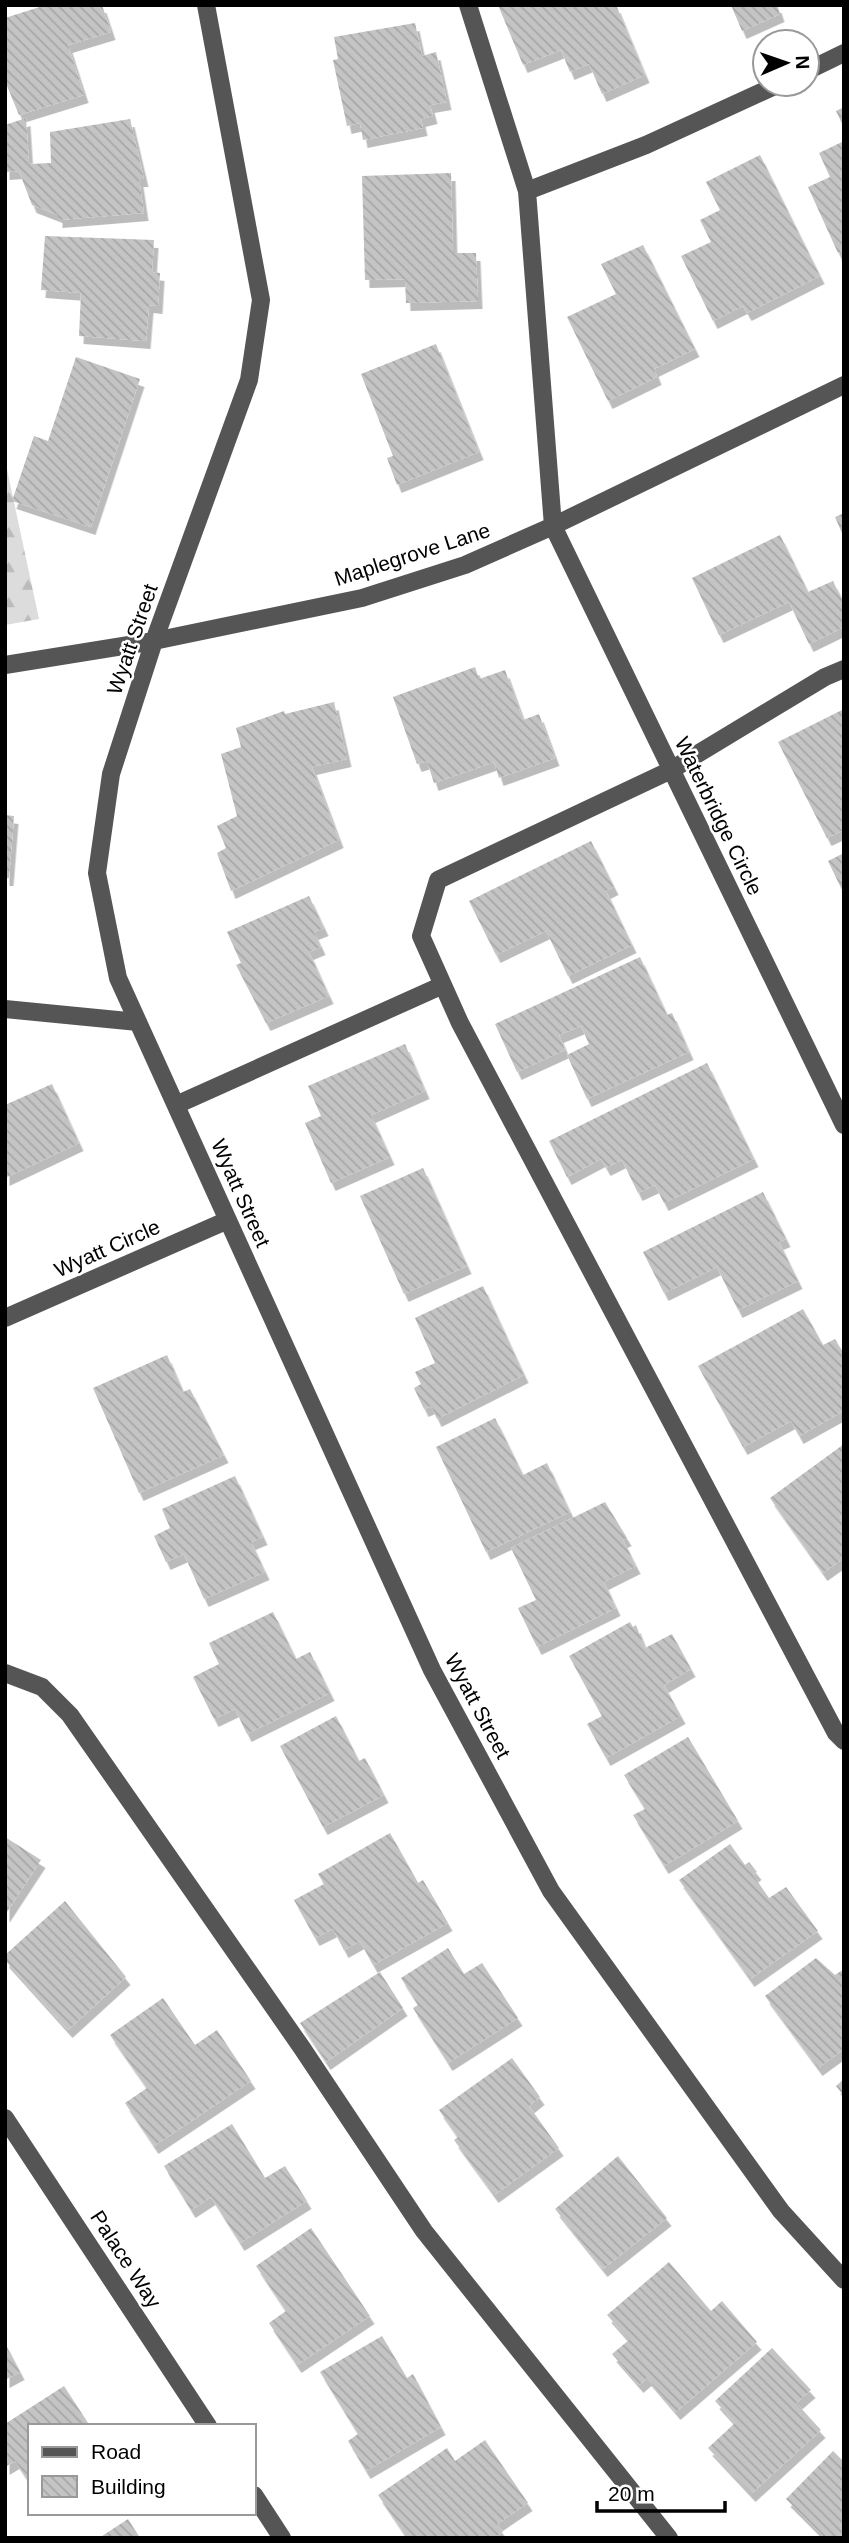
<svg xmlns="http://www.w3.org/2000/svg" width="849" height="2543" viewBox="0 0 849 2543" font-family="Arial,sans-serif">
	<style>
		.forest { fill: url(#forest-firs) }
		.building { fill: url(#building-back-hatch); filter: url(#shadow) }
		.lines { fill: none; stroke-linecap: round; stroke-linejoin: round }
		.minor { stroke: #555; stroke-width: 18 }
		.labels { text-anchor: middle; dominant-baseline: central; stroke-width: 5; stroke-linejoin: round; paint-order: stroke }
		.street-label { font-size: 21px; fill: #000; stroke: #fff }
	</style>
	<defs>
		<pattern id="forest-firs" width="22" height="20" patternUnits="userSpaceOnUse" patternTransform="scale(1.75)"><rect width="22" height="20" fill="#dcdcdc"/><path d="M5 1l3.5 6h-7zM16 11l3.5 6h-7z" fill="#bbb"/></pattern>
		<pattern id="building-back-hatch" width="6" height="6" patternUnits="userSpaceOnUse" patternTransform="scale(1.75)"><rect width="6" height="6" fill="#c4c4c4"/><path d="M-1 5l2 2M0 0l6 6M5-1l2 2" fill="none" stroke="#a7a7a7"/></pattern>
		<filter id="shadow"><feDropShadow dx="4.5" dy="8" stdDeviation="0" flood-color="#0004"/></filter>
	</defs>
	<rect width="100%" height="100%" fill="#fff"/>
	<path class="forest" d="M5,460l34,159 -34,6z"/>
	<path class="building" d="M46,5h56l9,27 -43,13 16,50 -65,20 -14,-34v-63z
		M498,5h118l29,70 -43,19 -13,-30 -19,8 -9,-22 -38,15z
		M731,5h46l3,9 -38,17z
		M415,23l7,33 14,-4 11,50 -17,3 3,11 -12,3 2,9 -60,12 -3,-17 -13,3 -14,-66 5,-1 -4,-22z
		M844,107v21l-8,-17z
		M26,118l3,46 22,-1 -1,-31 80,-13 14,60h-5l5,34 -86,7v-5l-26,-10 -13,-34 -14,1v-47z
		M844,141v109l-6,3 -30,-66 22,-10 -11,-24z
		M760,155l60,121 -73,37 -4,-7 -30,15 -32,-65 30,-14 -11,-22 20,-10 -14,-28z
		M451,173l2,80h23l2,48 -72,2 -1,-24 -40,1 -3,-104z
		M45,236l109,4 -2,32 8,1 -2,33 -9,-1 -3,36 -67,-5 2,-43 -40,-3z
		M643,245l52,104 -41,20 3,8 -49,24 -41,-84 49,-23 -15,-30z
		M436,344l43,108 -82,33 -10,-27 6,-2 -32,-82z
		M76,357l64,22 -49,148 -79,-26 22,-65 14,5z
		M844,513v25l-9,-21z
		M780,535l28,57 25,-11 11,23v23l-35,17 -20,-42 -70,33 -27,-57z
		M475,667l4,12 26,-9 18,50 16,-6 16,44 -56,20 -5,-16 -60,21 -7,-22 -10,3 -24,-67z
		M334,702l13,57 -35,8 27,73 -108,51 -14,-38 9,-5 -9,-22 20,-10 -16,-62 20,-7 -5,-19 48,-17 1,3z
		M844,709v121l-17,8 -49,-96z
		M5,815l9,1 -5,62h-4z
		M591,841l23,46 -8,4 26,54 -64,31 -22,-45 -50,24 -27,-54z
		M844,853v41l-16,-33z
		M309,896l15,32 -10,4 7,15 -12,5 20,44 -63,27 -30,-58 5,-2 -14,-31z
		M640,957l27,58 5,-2 17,39 -102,47 -20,-44 22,-11 -8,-18 -22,9 6,15 -48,22 -22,-48z
		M405,1044l20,47 -54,24 19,42 -59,26 -26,-60 16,-7 -13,-30z
		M707,1063l47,96 -90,44 -9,-18 -17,8 -16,-33 -16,8 -5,-9 -34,18 -18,-36z
		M52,1084l27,59 -74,35v-73z
		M423,1168l44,98 -63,28 -44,-98z
		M763,1192l23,47 -7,3 19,39 -60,29 -21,-43 -53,26 -21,-41z
		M483,1286l41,89 -87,44 -6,-13 -7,3 -10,-21 7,-4 -6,-12 20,-9 -20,-45z
		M803,1309l20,36 12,-6 9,15v57l-45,25 -8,-15 -48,26 -45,-81z
		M167,1355l16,37 7,-3 34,66 -85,38 -46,-105z
		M495,1418l28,57 24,-12 23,49 -84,40 -50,-105z
		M844,1444v114l-21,15 -53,-75z
		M235,1476l28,61 -12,5 14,30 -61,27 -20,-45 -18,8 -12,-26 16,-8 -8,-19z
		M605,1502l22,36 -4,2 13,26 -32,16 12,26 -79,39 -19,-39 18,-8 -25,-52z
		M273,1612l23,47 14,-7 20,41 -83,41 -12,-25 -21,10 -21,-42 26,-13 -10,-21z
		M630,1622l3,5 3,-2 9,23 27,-14 19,35 -27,16 17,31 -75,42 -19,-34 15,-8 -33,-60z
		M336,1716l23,45 6,-3 19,37 -61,32 -43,-81z
		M688,1737l50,84 -74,45 -31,-51 12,-6 -21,-34z
		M390,1833l28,50 5,-3 25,43 -75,42 -13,-24 -16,9 -11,-21 -18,9 -21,-38 30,-16 -6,-10z
		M5,1837l36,23 -36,55z
		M730,1844l15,21 4,-3 8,10 -4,3 16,23 17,-11 32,44 -68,48 -71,-99z
		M65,1901l61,76 -58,53 -63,-70v-5z
		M448,1948l16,26 18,-11 36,55 -70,45 -35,-55 5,-3 -17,-27z
		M816,1958l19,17 9,-6v80l-26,19 -53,-72z
		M380,1972l23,36 -77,54 -26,-39z
		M163,1998l32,47 22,-15 34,51 -97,65 -29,-43 22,-15 -37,-53z
		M512,2058l28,39 -11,9 30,42 -65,47 -40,-55 4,-3 -19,-27z
		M844,2079v17l-8,-10z
		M232,2124l33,54 20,-12 22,35 -67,42 -29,-46 -20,13 -27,-44z
		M618,2156l49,62 -64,51 -48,-60z
		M311,2228l59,88 -73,49 -28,-42 17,-12 -30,-45z
		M669,2262l42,49 11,-10 35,41 -81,70 -29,-34 -8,7 -27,-31 17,-14 -22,-25z
		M382,2336l25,42 6,-4 28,53 -75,44 -18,-30 10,-7 -38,-62z
		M5,2343l15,29 -15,8z
		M772,2348l39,42 -15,13 25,27 -70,64 -43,-46 27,-25 -20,-22z
		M64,2386l26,40h-60v58l-15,-23 -10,6v-43z
		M485,2440l43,63 -31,21 6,8 -9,6h-87l-29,-43 69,-47 8,13z
		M833,2451l11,11v76h-19l-39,-39z
		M128,2519l12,19h-41z"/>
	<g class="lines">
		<path class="minor" d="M206,5l55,295 -12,80 -95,261 -43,133 -14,99 21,105 314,692 119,221 230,320 63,69
			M468,5l59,186 26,335 291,599
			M807,71l37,-18
			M527,191l119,-46 133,-61
			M5,665l149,-24 208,-43 103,-33 88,-39 291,-141
			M844,669l-19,8 -154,93 -233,110 -17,56 39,87 376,710 8,8
			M5,1009l133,13
			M176,1105l267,-120
			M5,1318l223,-98
			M5,1673l37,14 28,28 232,333 122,183 245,307
			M5,2118l203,308
			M254,2495l28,43"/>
	</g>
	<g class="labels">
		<g class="street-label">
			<text transform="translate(412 554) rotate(-18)">Maplegrove Lane</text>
			<text transform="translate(132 639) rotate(-71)">Wyatt Street</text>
			<text transform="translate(719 816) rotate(64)">Waterbridge Circle</text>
			<text transform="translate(241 1193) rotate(66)">Wyatt Street</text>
			<text transform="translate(107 1248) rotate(-24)">Wyatt Circle</text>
			<text transform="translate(478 1706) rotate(62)">Wyatt Street</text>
			<text transform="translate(126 2259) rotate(57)">Palace Way</text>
		</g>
	</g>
	<rect width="849" height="2543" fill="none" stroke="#000000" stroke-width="14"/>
	<rect x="28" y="2424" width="228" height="91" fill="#ffffff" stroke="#999999" stroke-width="2"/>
	<rect x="42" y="2447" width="35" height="10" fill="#555555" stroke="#999999" stroke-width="2"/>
	<text x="91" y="2459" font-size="21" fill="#000000">Road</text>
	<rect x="42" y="2476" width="35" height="21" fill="url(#building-back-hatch)" stroke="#999999" stroke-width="2"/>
	<text x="91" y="2494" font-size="21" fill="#000000">Building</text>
	<g transform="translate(786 63) rotate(88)"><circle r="33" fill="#ffffff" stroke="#999999" stroke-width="2"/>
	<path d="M0-5L12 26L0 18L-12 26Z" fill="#000000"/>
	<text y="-10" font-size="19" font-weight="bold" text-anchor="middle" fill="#000000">N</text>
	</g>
	<path d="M597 2501v10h128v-10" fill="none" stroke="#000000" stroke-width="3.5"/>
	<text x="608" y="2501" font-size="21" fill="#000000" stroke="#ffffff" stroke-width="5" paint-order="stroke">20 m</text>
</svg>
